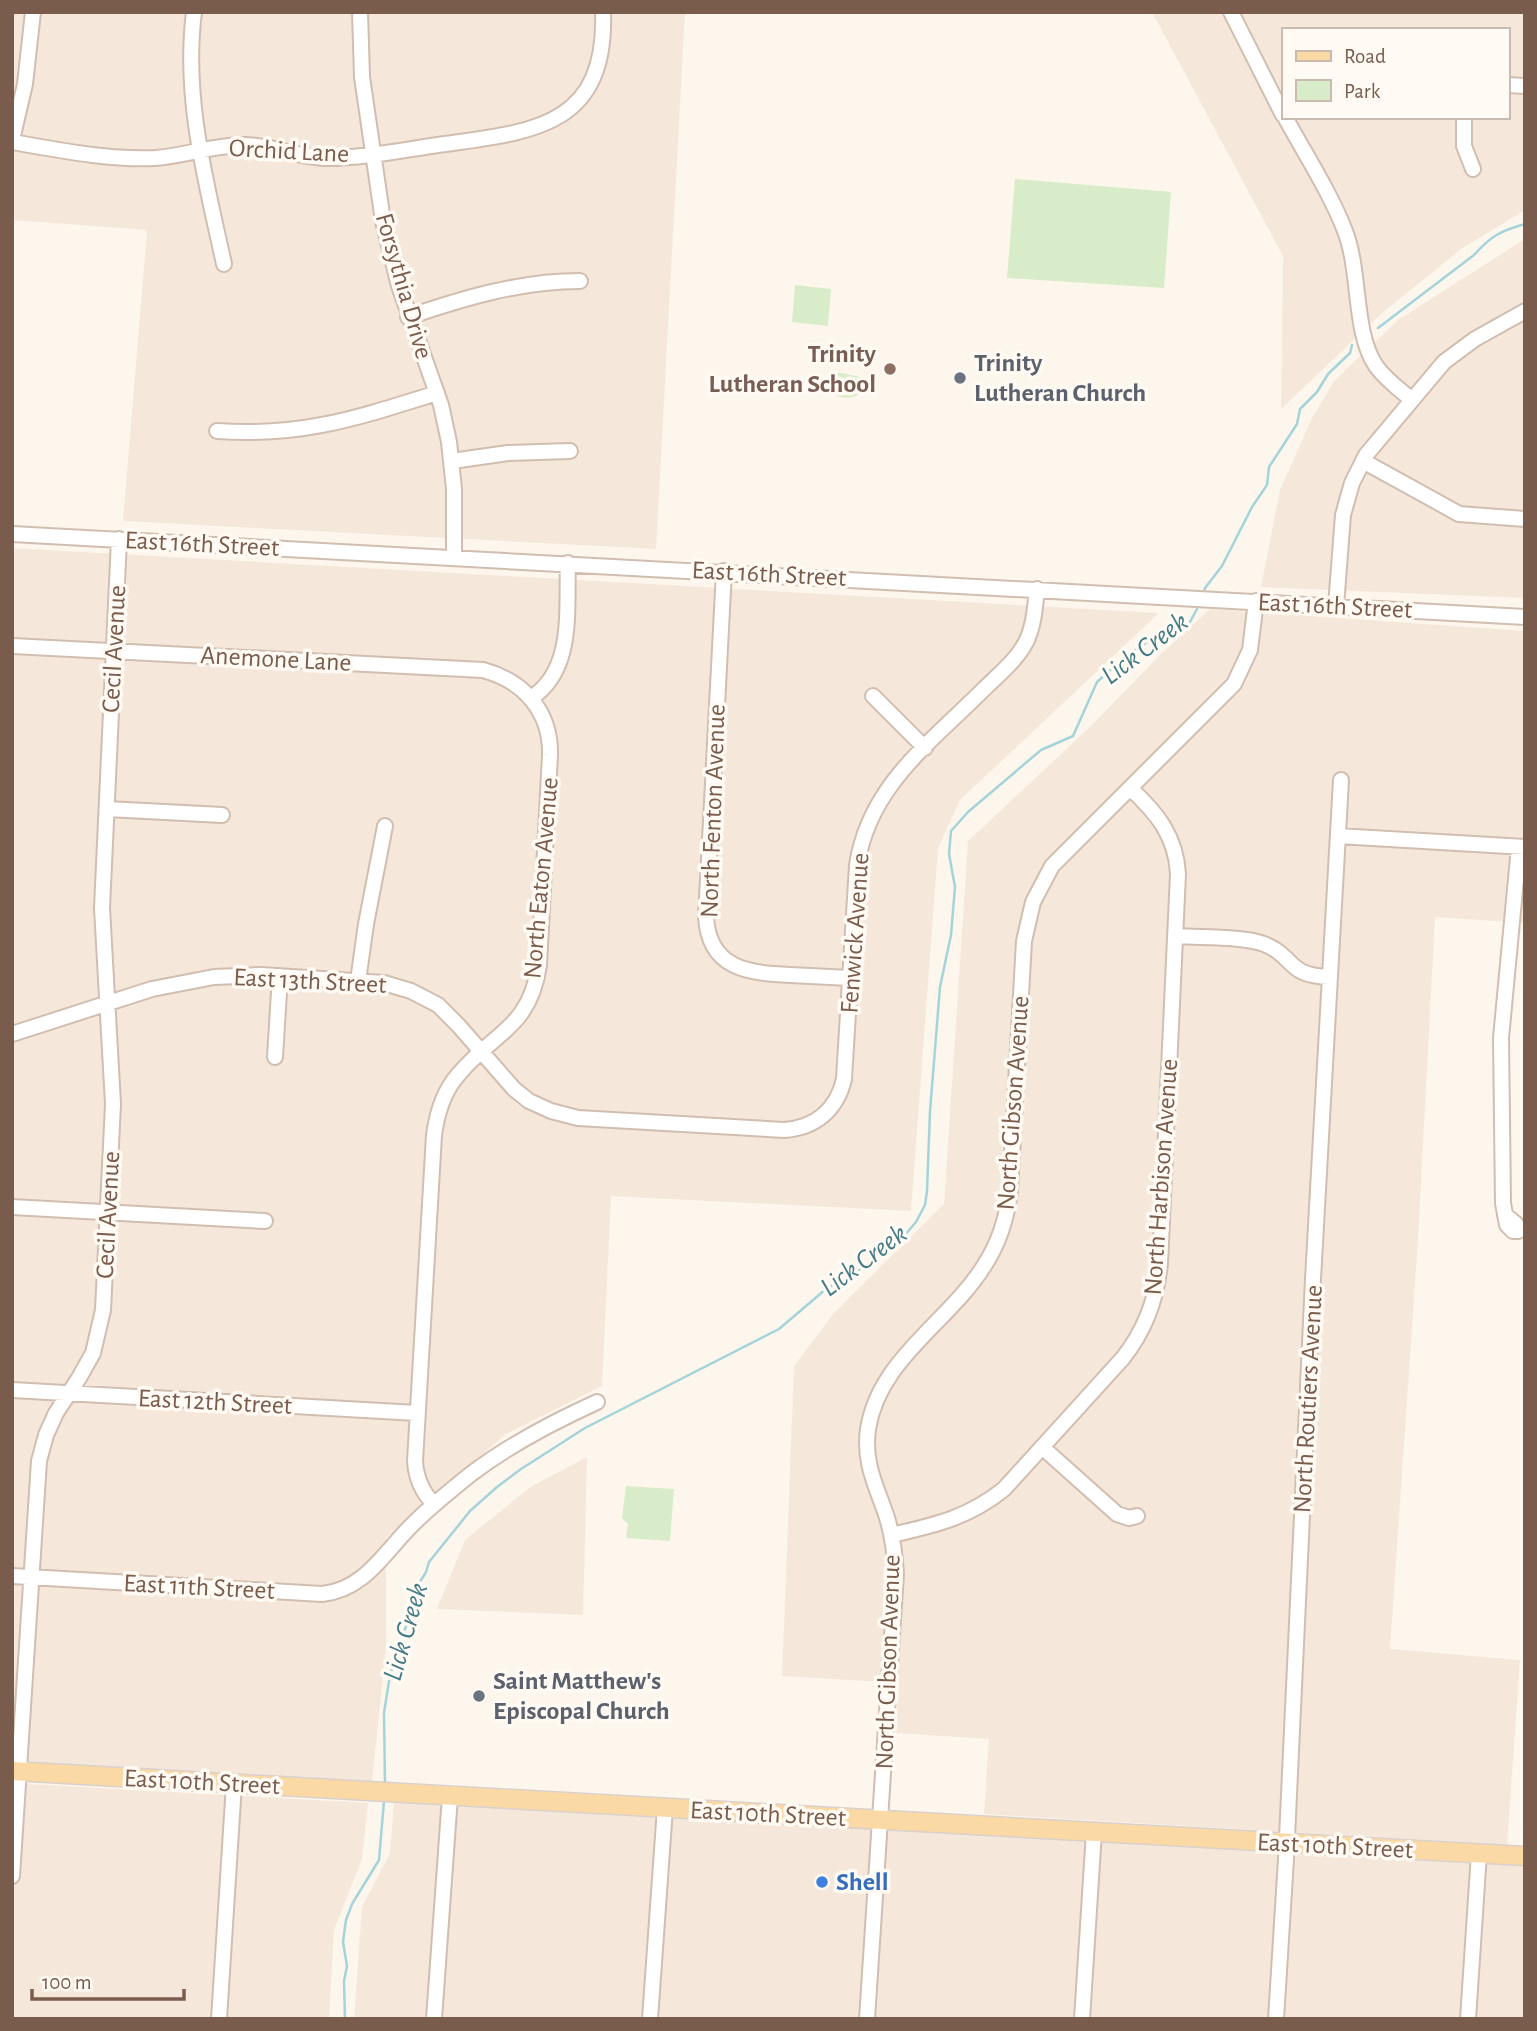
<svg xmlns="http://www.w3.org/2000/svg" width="1537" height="2031" viewBox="0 0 1537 2031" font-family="'Alegreya Sans',sans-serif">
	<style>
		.residential { fill: #f5e8da; fill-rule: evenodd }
		.green { fill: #d8ecc9 }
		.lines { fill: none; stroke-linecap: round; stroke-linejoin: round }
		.stream { stroke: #a5d3da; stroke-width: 2.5 }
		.minor-casing { stroke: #d1beb0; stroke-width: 18 }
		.major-casing { stroke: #dad1cd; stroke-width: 21 }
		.minor { stroke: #fff; stroke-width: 14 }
		.major { stroke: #fbd9a5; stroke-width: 18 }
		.education-dot { fill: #8d6e63; stroke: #fffaf3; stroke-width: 2.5 }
		.worship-dot { fill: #6b7280; stroke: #fffaf3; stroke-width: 2.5 }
		.shop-dot { fill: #3f7fe0; stroke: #fffaf3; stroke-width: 2.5 }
		.labels { text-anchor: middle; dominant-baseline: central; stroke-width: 7; stroke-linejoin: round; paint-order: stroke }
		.street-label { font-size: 26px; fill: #7a5c4d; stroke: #fffaf3 }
		.education-label { font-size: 26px; font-weight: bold; fill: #785e54; stroke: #fffaf3; text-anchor: end }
		.worship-label { font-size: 26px; font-weight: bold; fill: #5b616d; stroke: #fffaf3; text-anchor: start }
		.shop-label { font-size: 26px; font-weight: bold; fill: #366cbe; stroke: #fffaf3; text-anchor: start }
		.water-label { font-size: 28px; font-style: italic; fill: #437c86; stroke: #fffaf3 }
	</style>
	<rect width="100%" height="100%" fill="#fdf6ec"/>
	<path class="residential" d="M12,12h673l-29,537 -533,-28 24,-291 -135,-10z
		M1152,12h373v198l-64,39 -80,65 -100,95 2,-153zM1283,30h224v87h-224z
		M1525,239v359l-264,-11 19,-97 32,-72 22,-37 64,-61z
		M12,548l1147,65 -199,187 -22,48 -27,363 -300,-15 -9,190 -96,48 -120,104v108l-14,136 -360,-21z
		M1210,609l315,22v292l-90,-6 -17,322 -28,410 130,11 -13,185 -523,-31 5,-75 -93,-6 3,-50 -117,-7 12,-310 40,-53 110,-109 24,-363 123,-115 69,-71z
		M587,1457l-4,158 -146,-6 28,-69 67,-54z
		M12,1783l356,20 -6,56 -28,71 -5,89h-317z
		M394,1800l1131,65v154h-1171l8,-112 28,-54z"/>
	<path class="green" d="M1015,179l156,13 -7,96 -157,-10z
		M795,285l36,4 -3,37 -36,-4z
		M836,372l29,6 2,6 -2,7c-12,9 -27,9 -38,-1 -1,-7 2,-15 9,-18z
		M626,1486l48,3 -4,52 -44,-3 2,-14 -6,-6z"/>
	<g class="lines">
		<path class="stream" d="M1378,328l96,-73c17,-19 26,-24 51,-31
			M1204,594l1,-6 17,-22 30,-59 15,-22 2,-18 28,-43 3,-15 17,-17 11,-18 22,-21 2,-8
			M385,1785l-1,-72 6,-38 21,-64 2,-18 13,-21 3,-10 41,-51 27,-24 24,-18 64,-41 194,-99 47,-40 38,-22 40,-31 12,-14 9,-17 2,-14 3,-80 10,-124 11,-52 4,-48 -6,-33 2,-23 17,-19 73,-62 32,-14 24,-54 28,-25 22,-15 28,-9 14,-9 10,-19
			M345,2019l-1,-38 3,-15 -4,-24 3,-22 6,-16 27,-44 5,-59"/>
		<g class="minor-casing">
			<path id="minor" d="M194,12c-11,86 12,169 30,252
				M360,12l2,65 21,144 16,65 42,119 8,37 5,47v68
				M1231,12l52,103
				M1507,85l18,1
				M1285,117c20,37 45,75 60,114 16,41 8,101 31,135 10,14 23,23 35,33
				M1464,117v29l9,23
				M12,140l13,-56 8,-72
				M12,142c47,8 95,18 143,16 30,-2 58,-13 89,-13 28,0 55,13 84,13 36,0 74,-8 110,-13 92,-13 169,-16 165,-133
				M408,317c56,-19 112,-36 172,-36
				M217,431c85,6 140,-13 220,-38
				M452,461l56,-8 62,-2
				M1363,461l96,53 66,5
				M12,534l1513,83
				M724,571l-18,346c3,52 42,56 84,58 20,1 40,2 60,3
				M1336,606l7,-91 9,-32 14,-28 78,-93 31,-23 50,-28
				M12,646l471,24c41,11 68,42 67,85l-11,210c-9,64 -47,68 -81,110 -15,17 -21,38 -24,60l-19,326c1,18 7,31 19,43
				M873,696l52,52
				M531,698c44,-28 35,-89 37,-135
				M107,809l115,6
				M1338,836l187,11
				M1176,936c23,2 68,0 88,8 32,13 22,32 66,33
				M358,981l8,-57 19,-98
				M12,1034l140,-45 62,-12 47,-2 123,8 27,8 27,14 20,20 56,64 15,12 22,10 27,7 206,12c31,-2 53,-20 60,-51l13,-214c12,-79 73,-122 126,-175 15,-15 33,-29 43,-48 8,-16 9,-35 11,-53
				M275,1057l5,-81
				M12,1207l253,14
				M1505,1215l11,9 2,7h-5l-6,-6 -4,-22 -2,-165 18,-191
				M12,1390l405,23
				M1042,1447l75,67 12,4 8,-2
				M892,1535c43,-10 76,-17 112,-46l119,-131c22,-28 34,-60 37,-95l18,-389c-2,-38 -21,-61 -48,-86
				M12,1576l310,18c43,-4 63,-43 91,-70 18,-18 38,-34 58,-50 38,-29 82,-52 126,-72
				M12,1876l27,-415 7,-26 10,-22 23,-35 14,-25 10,-43 10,-206 -11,-196 17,-369
				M219,2019l15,-235
				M434,2019l16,-223
				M650,2019l15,-211
				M867,2019l29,-445c-1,-18 -3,-35 -8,-53 -10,-33 -25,-55 -20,-92 11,-70 81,-107 116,-163 15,-23 23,-48 26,-75l14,-250 9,-39 19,-36 182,-182 16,-34 6,-49
				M1082,2019l12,-187
				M1276,2019l10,-160 27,-580 28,-499
				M1468,2019l11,-166"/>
		</g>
		<g class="major-casing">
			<path id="major" d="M12,1771l1513,85"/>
		</g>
		<use href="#minor" class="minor"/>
		<use href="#major" class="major"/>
	</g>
	<circle class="education-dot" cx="890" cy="369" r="7"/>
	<g class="worship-dot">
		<circle cx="960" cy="378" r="7"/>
		<circle cx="479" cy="1696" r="7"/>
	</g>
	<circle class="shop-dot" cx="822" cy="1882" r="7"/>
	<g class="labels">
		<g class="street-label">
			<text transform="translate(289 151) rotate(3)">Orchid Lane</text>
			<text transform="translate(404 286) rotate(74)">Forsythia Drive</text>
			<text transform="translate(202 544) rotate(3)">East 16th Street</text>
			<text transform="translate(769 574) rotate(3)">East 16th Street</text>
			<text transform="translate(1335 606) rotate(3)">East 16th Street</text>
			<text transform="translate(114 649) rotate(-87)">Cecil Avenue</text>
			<text transform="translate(276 659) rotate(3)">Anemone Lane</text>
			<text transform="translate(713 811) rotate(-88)">North Fenton Avenue</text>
			<text transform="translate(541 878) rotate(-85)">North Eaton Avenue</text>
			<text transform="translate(855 933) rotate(-86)">Fenwick Avenue</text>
			<text transform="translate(310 981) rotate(3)">East 13th Street</text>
			<text transform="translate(1013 1103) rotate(-86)">North Gibson Avenue</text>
			<text transform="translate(1161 1177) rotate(-86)">North Harbison Avenue</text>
			<text transform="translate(108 1215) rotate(-87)">Cecil Avenue</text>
			<text transform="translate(1308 1399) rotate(-87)">North Routiers Avenue</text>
			<text transform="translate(215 1402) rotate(3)">East 12th Street</text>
			<text transform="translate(199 1587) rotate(3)">East 11th Street</text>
			<text transform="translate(888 1662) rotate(-88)">North Gibson Avenue</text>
			<text transform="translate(202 1782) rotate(3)">East 10th Street</text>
			<text transform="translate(768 1814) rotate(3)">East 10th Street</text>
			<text transform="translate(1335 1846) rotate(3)">East 10th Street</text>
		</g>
		<g class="education-label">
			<text x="876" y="354">Trinity<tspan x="876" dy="30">Lutheran School</tspan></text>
		</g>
		<g class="worship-label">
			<text x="974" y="363">Trinity<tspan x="974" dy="30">Lutheran Church</tspan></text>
			<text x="493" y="1681">Saint Matthew's<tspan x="493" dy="30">Episcopal Church</tspan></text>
		</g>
		<g class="shop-label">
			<text x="836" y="1882">Shell</text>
		</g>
		<g class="water-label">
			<text transform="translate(1145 649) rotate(-37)">Lick Creek</text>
			<text transform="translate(864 1261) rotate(-37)">Lick Creek</text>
			<text transform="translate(406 1632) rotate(-74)">Lick Creek</text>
		</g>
	</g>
	<rect width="1537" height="2031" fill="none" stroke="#7a5c4d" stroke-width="28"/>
	<rect x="1282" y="28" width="228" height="91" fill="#fffaf3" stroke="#cabbb1" stroke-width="2"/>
	<rect x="1296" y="51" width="35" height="10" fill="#fbd9a5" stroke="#cabbb1" stroke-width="2"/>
	<text x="1344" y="63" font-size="21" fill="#7a5c4d">Road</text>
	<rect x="1296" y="80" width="35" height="21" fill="#d8ecc9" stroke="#cabbb1" stroke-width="2"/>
	<text x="1344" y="98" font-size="21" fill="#7a5c4d">Park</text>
	<path d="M32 1989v10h152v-10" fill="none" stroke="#7a5c4d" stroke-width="3.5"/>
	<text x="42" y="1989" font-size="21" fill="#7a5c4d" stroke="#fffaf3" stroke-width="5" paint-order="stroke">100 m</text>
</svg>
